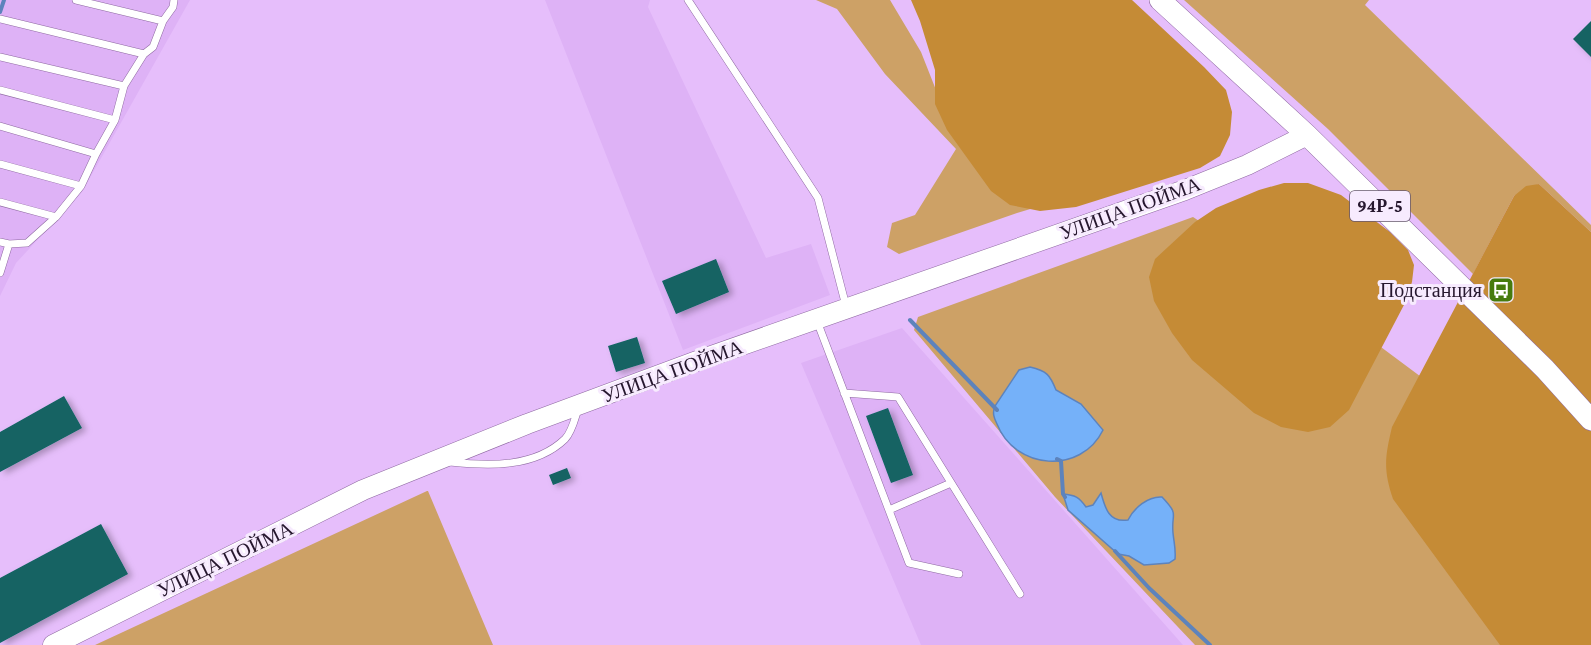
<svg xmlns="http://www.w3.org/2000/svg" width="1591" height="645" viewBox="0 0 1591 645" font-family="'Crimson Pro',serif">
	<style>
		.built { fill: #deb2f6 }
		.green { fill: #cda166 }
		.forest { fill: #c58b36 }
		.water { fill: #75b1f9; stroke: #5d83bc; stroke-width: 1.5 }
		.lines { fill: none; stroke-linecap: round; stroke-linejoin: round }
		.stream { stroke: #5d83bc; stroke-width: 4 }
		.building { fill: #126463; filter: url(#shadow) }
		.service-casing { stroke: #8f6aa2; stroke-width: 8 }
		.secondary-casing { stroke: #8f6aa2; stroke-width: 21 }
		.primary-casing { stroke: #8f6aa2; stroke-width: 22 }
		.service { stroke: #fff; stroke-width: 7 }
		.secondary { stroke: #fff; stroke-width: 20 }
		.primary { stroke: #fff; stroke-width: 21 }
		.labels { text-anchor: middle; dominant-baseline: central; stroke-width: 6; stroke-linejoin: round; paint-order: stroke }
		.shield { fill: #f7ebfe; stroke: #65576c; stroke-width: 1.5 }
		.shield-label { font-size: 18px; font-weight: bold; fill: #26172e }
		.street-label { font-size: 20px; fill: #26172e; stroke: #f7ebfe }
		.poi-label { font-size: 20px; fill: #26172e; stroke: #f7ebfe; text-anchor: end }
	</style>
	<defs>
		<filter id="shadow"><feDropShadow dx="4.5" dy="2.5" stdDeviation="3" flood-color="#0004"/></filter>
	</defs>
	<rect width="100%" height="100%" fill="#e6befb"/>
	<path class="built" d="M0,0h190l-108,192 -66,71 -16,33z
		M545,0h105l-2,7 118,251 45,-14 19,51 -147,55z
		M902,328l281,317h-262l-120,-282z"/>
	<path class="green" d="M816,0h74l31,52 30,76 186,49 -120,36 -118,41 -12,-7 5,-24 23,-8 41,-66 -71,-75 -48,-65z
		M1184,0h185l-4,5 226,220v7l-52,-48 -25,12 -41,78 -145,-145z
		M1193,217l118,78 129,96 151,254h-396l-140,-148 -141,-167 4,-13z
		M428,491l65,154h-398l332,-154z"/>
	<path class="forest" d="M911,0h221l72,67 22,23 6,22 -2,23 -10,21 -20,12 -124,39 -36,4 -30,-6 -19,-14 -44,-61 -12,-26v-34l-15,-49z
		M1284,183h24l33,12 49,37 18,18 6,15 -2,17 -7,21 -56,107 -19,17 -22,5 -27,-5 -27,-14 -62,-53 -20,-27 -18,-32 -5,-24 6,-18 40,-37 21,-14 43,-18z
		M1539,184l52,48v413h-91l-107,-146c-10,-30 -8,-42 -1,-72l122,-231 12,-10z"/>
	<path class="water" d="M1030,367c17,4 20,8 26,23l25,14 22,26c-22,45 -88,40 -106,-6 -3,-6 -5,-11 -2,-18l24,-36z
		M1101,493c4,15 8,30 27,27 6,-12 20,-24 34,-23 18,19 9,15 11,36 1,10 3,16 2,26l-6,4 -25,2 -15,-9 -11,-2 -50,-44 -5,-16c12,1 16,3 23,13l7,-2z"/>
	<g class="lines">
		<path class="stream" d="M0,12l4,-12
			M910,320l87,90
			M1057,459l4,2 2,33 2,3
			M1115,551l34,37 61,57"/>
	</g>
	<path class="building" d="M1591,21v36l-18,-18z
		M716,259l13,33 -53,22 -14,-33z
		M637,337l8,26 -29,9 -8,-26z
		M64,396l18,32 -82,44v-40z
		M888,408l25,67 -22,8 -25,-67z
		M567,468l4,10 -18,7 -4,-10z
		M101,524l27,50 -128,69v-65z"/>
	<g class="lines">
		<g class="service-casing">
			<path id="service" d="M76,0l87,21 10,-14 1,-7
				M688,0l130,198 28,108
				M0,19l144,35 -20,32 -124,-29
				M144,54l9,-7 10,-26
				M0,90l115,30 -19,34 -96,-28
				M115,120l9,-34
				M0,164l81,22 -25,31 -56,-15
				M81,186l15,-32
				M0,242l9,2 -9,29
				M9,244l18,-1 29,-26
				M817,321l92,242 50,11
				M844,393l54,4 122,197
				M450,462c39,4 85,6 115,-23 7,-7 10,-21 13,-30
				M889,510l62,-27"/>
		</g>
		<g class="secondary-casing">
			<path id="secondary" d="M53,645l310,-155 164,-66 167,-62 491,-172 62,-25 60,-30"/>
		</g>
		<g class="primary-casing">
			<path id="primary" d="M1160,0l147,135 238,234 46,51"/>
		</g>
		<use href="#service" class="service"/>
		<use href="#secondary" class="secondary"/>
		<use href="#primary" class="primary"/>
	</g>
	<defs>
		<g id="bus-square" transform="scale(1.35)"><rect x="-9" y="-9" width="18" height="18" rx="4" fill="#467b0e" stroke="#f7ebfe"/><path d="M-5-6H5V4H4V6H2V4H-2V6H-4V4H-5ZM-3.5-4V0h7V-4ZM-3.5 1.2v1.5H-2V1.2ZM2 1.2v1.5H3.5V1.2Z" fill="#fff"/></g>
	</defs>
	<g fill-rule="evenodd">
		<use href="#bus-square" x="1501" y="290"/>
	</g>
	<g class="labels">
		<rect class="shield" x="1350" y="191" width="60" height="30" rx="4.5"/>
		<g class="shield-label">
			<text x="1380" y="206">94Р-5</text>
		</g>
		<g class="street-label">
			<text transform="translate(1130 208) rotate(-20)">УЛИЦА ПОЙМА</text>
			<text transform="translate(672 371) rotate(-20)">УЛИЦА ПОЙМА</text>
			<text transform="translate(225 559) rotate(-26)">УЛИЦА ПОЙМА</text>
		</g>
		<g class="poi-label">
			<text x="1482" y="290">Подстанция</text>
		</g>
	</g>
</svg>
